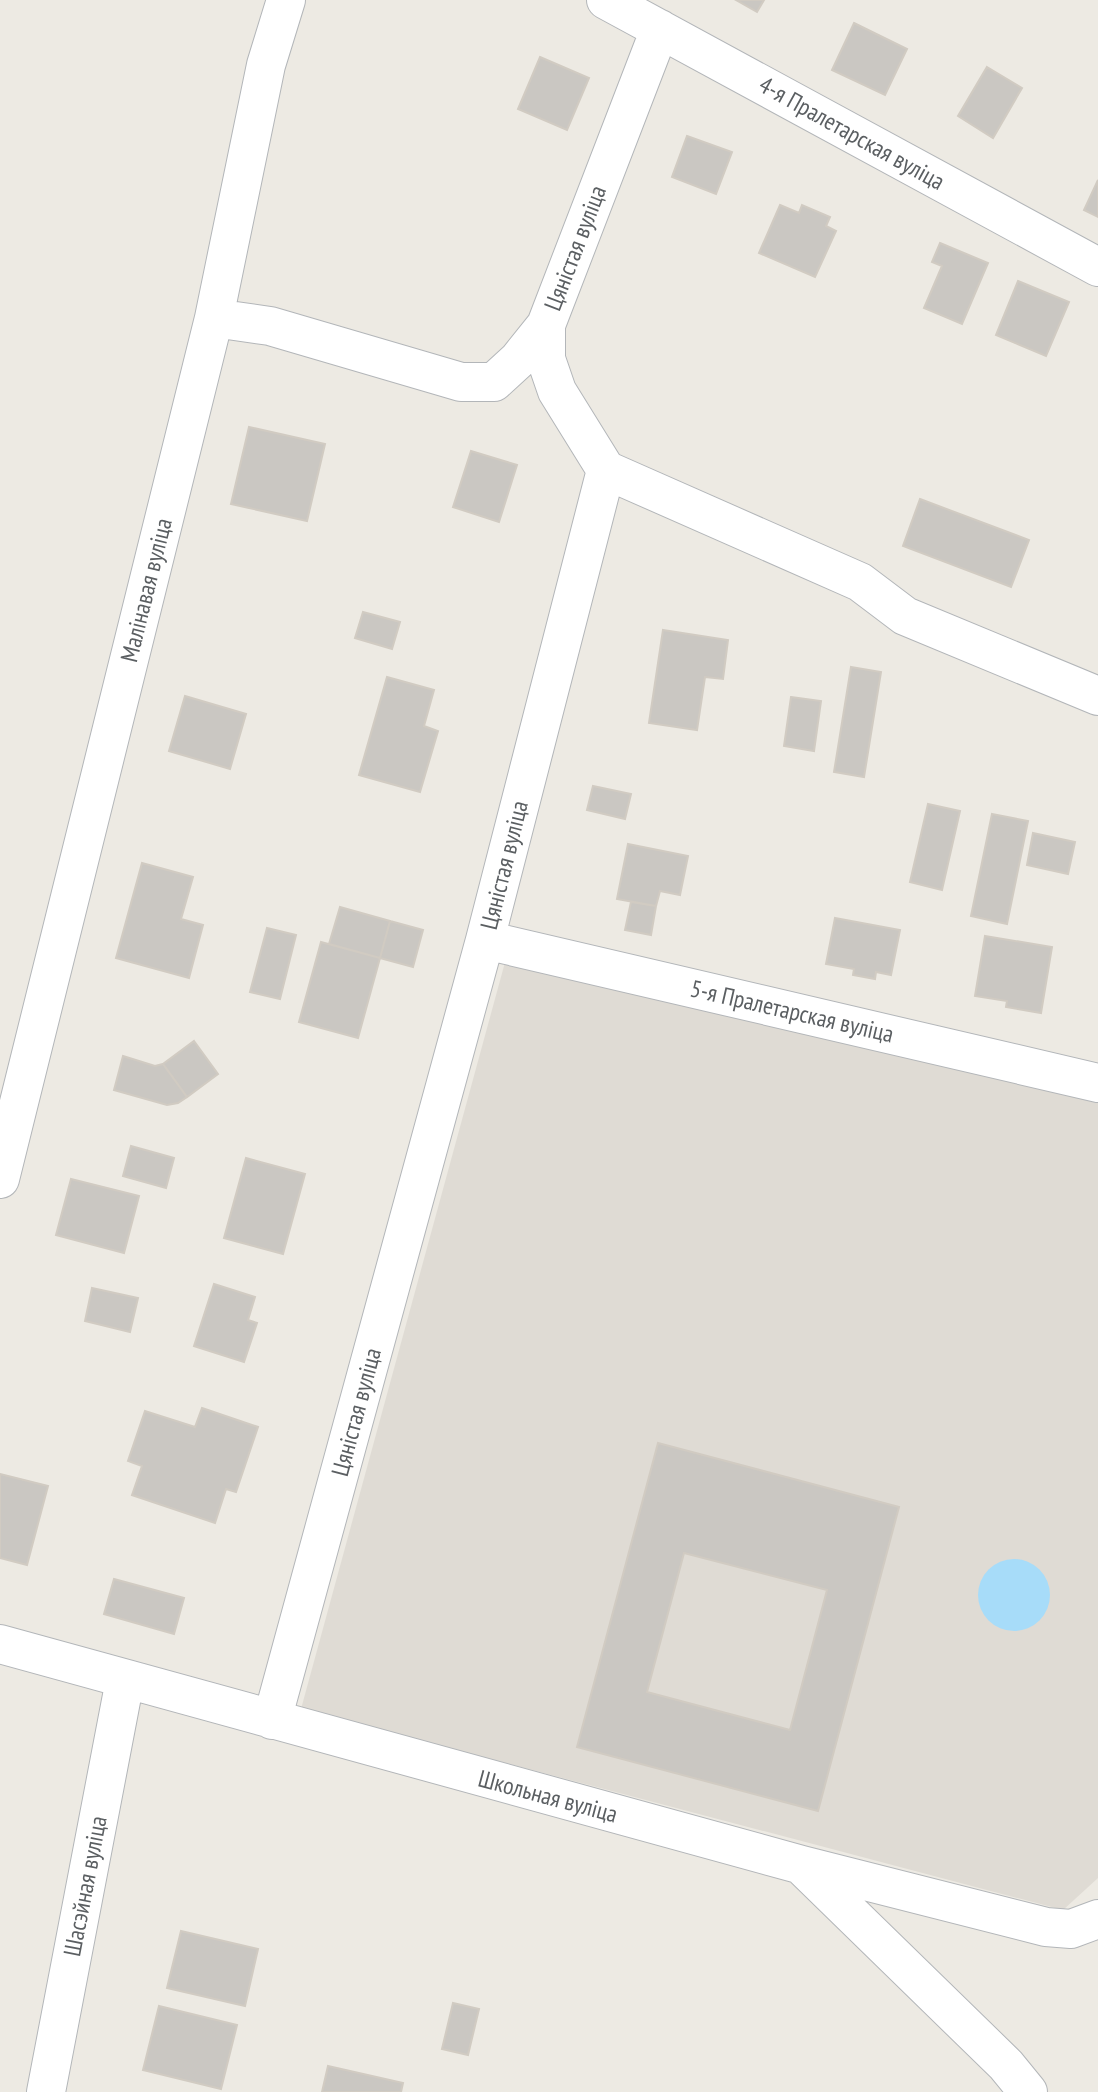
<svg xmlns="http://www.w3.org/2000/svg" width="1098" height="2092" viewBox="0 0 1098 2092" font-family="'PT Sans Narrow',sans-serif">
	<style>
		.education { fill: #dfdbd4 }
		.water { fill: #a7dcf9 }
		.building { fill: #cac7c2; stroke: #d1cbc2; stroke-width: 2; fill-rule: evenodd }
		.lines { fill: none; stroke-linecap: round; stroke-linejoin: round }
		.minor-casing { stroke: #b3b6b9; stroke-width: 40 }
		.minor { stroke: #fff; stroke-width: 38 }
		.labels { text-anchor: middle; dominant-baseline: central; stroke-width: 6; stroke-linejoin: round; paint-order: stroke }
		.street-label { font-size: 24px; fill: #5b5f62; stroke: #fff }
	</style>
	<rect width="100%" height="100%" fill="#edeae3"/>
	<path class="education" d="M507,955l591,145v778l-35,32 -762,-201z"/>
	<path class="water" d="M978 1595a36 36 0 1 1 72 0a36 36 0 1 1-72 0Z"/>
	<path class="building" d="M736,0h28l-7,12z
		M854,23l53,26 -22,46 -53,-25z
		M540,57l49,21 -22,52 -49,-21z
		M987,67l35,21 -29,50 -35,-22z
		M687,136l45,16 -16,42 -44,-17z
		M1098,180v37l-14,-7z
		M780,205l19,8 3,-8 28,12 -4,9 10,5 -21,46 -56,-24z
		M940,243l48,20 -26,61 -38,-16 18,-42 -10,-4z
		M1018,281l51,21 -23,54 -50,-21z
		M249,427l76,17 -18,77 -76,-17z
		M471,451l46,14 -18,57 -46,-15z
		M920,499l109,41 -18,47 -108,-41z
		M363,612l37,10 -8,27 -37,-11z
		M663,630l65,10 -5,39 -18,-2 -8,53 -48,-7z
		M851,667l30,5 -17,105 -30,-5z
		M387,677l47,13 -10,36 14,5 -18,61 -61,-17z
		M185,696l61,18 -16,55 -61,-18z
		M791,697l30,4 -7,50 -30,-5z
		M593,786l38,8 -6,25 -38,-9z
		M928,804l32,7 -18,79 -32,-8z
		M992,814l36,7 -21,103 -36,-8z
		M1033,833l42,9 -7,32 -41,-9z
		M628,844l60,12 -8,39 -20,-4 -4,15 -39,-7z
		M142,863l51,14 -12,42 22,6 -14,53 -73,-20z
		M631,902l25,4 -5,29 -26,-5z
		M340,907l50,14 -10,37 -51,-14z
		M835,918l65,12 -9,45 -15,-3 -1,7 -22,-4 1,-6 -28,-5z
		M390,921l33,9 -10,37 -33,-9z
		M267,928l29,7 -16,64 -30,-7z
		M985,936l67,11 -11,66 -35,-6 1,-6 -32,-5z
		M321,942l59,16 -22,80 -59,-16z
		M194,1041l24,33 -31,23 -24,-33z
		M123,1056l32,10 8,-2 24,33 -9,6 -11,2 -53,-15z
		M131,1146l43,12 -8,30 -43,-12z
		M246,1158l59,16 -22,80 -59,-16z
		M71,1179l68,17 -15,57 -68,-18z
		M214,1284l41,13 -7,23 9,3 -13,39 -50,-16z
		M92,1288l46,10 -8,34 -45,-11z
		M202,1408l56,19 -22,65 -10,-3 -11,34 -83,-28 10,-29 -14,-5 17,-50 50,16z
		M658,1443l241,64 -81,304 -241,-64zM684,1553l143,37 -37,140 -143,-38z
		M0,1474l48,12 -21,79 -27,-7z
		M114,1579l70,19 -10,36 -70,-20z
		M181,1931l77,18 -13,57 -78,-18z
		M453,2003l26,6 -11,46 -26,-6z
		M159,2006l78,19 -16,64 -78,-19z
		M328,2066l75,17 -2,9h-79z"/>
	<g class="lines">
		<g class="minor-casing">
			<path id="minor" d="M606,0l492,267
				M214,318l56,8 191,56h33l24,-22 28,-35
				M606,470l254,112 45,34 193,80
				M485,940l613,143
				M0,1179l214,-861 52,-253 20,-65
				M0,1644l802,221 244,62 25,2 27,-10
				M272,1720l213,-780 121,-470 -49,-79 -11,-32v-34l114,-296
				M803,1867l203,198 22,27
				M46,2092l79,-412"/>
		</g>
		<use href="#minor" class="minor"/>
	</g>
	<g class="labels">
		<g class="street-label">
			<text transform="translate(852 133) rotate(29)">4-я Пралетарская вуліца</text>
			<text transform="translate(575 248) rotate(-69)">Цяністая вуліца</text>
			<text transform="translate(146 590) rotate(-76)">Малінавая вуліца</text>
			<text transform="translate(504 865) rotate(-76)">Цяністая вуліца</text>
			<text transform="translate(792 1011) rotate(13)">5-я Пралетарская вуліца</text>
			<text transform="translate(356 1412) rotate(-75)">Цяністая вуліца</text>
			<text transform="translate(548 1796) rotate(15)">Школьная вуліца</text>
			<text transform="translate(85 1886) rotate(-79)">Шасэйная вуліца</text>
		</g>
	</g>
</svg>
